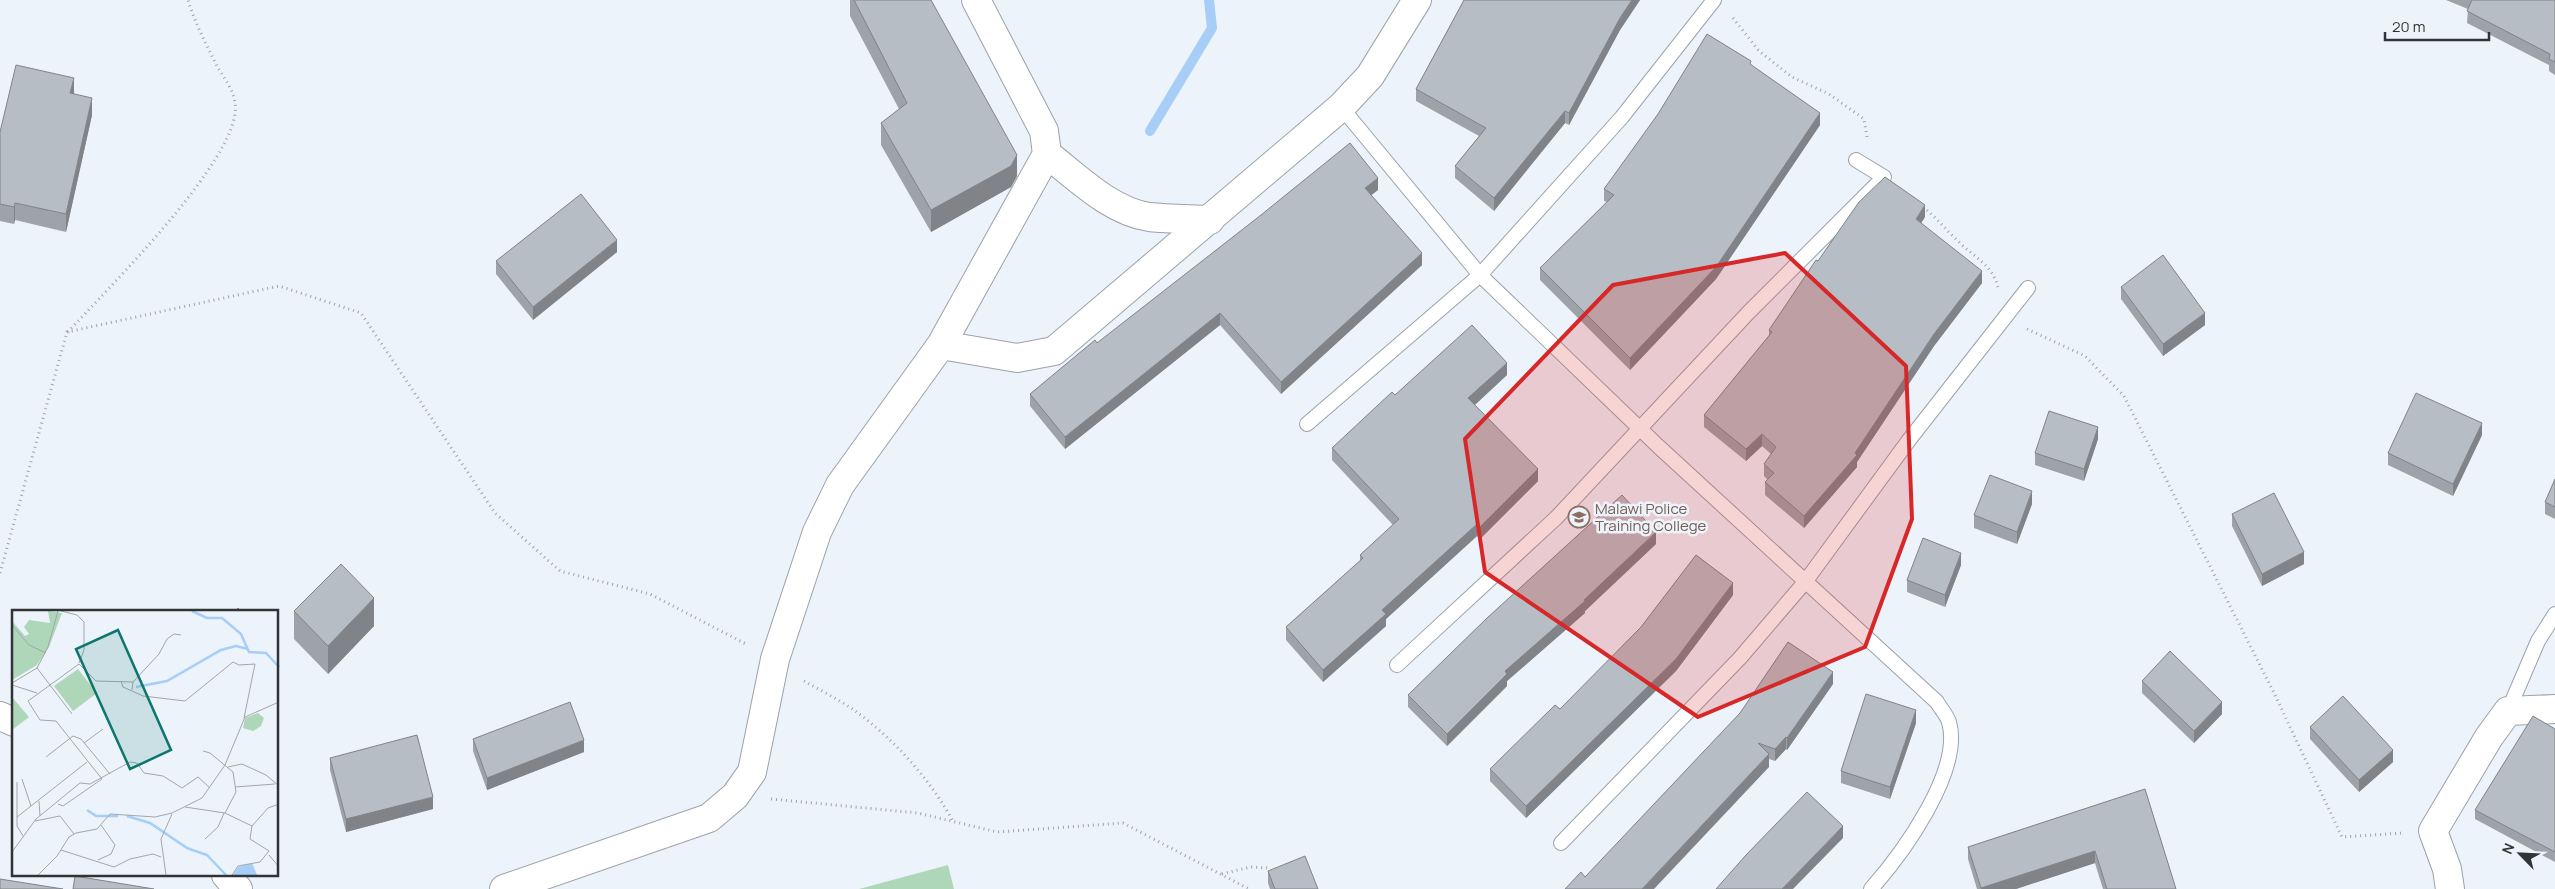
<svg xmlns="http://www.w3.org/2000/svg" width="2555" height="889" viewBox="0 0 2555 889" font-family="Manrope,sans-serif">
	<style>
		.green { fill: #aed7b9 }
		.lines { fill: none; stroke-linecap: round; stroke-linejoin: round }
		.stream { stroke: #a6cef7; stroke-width: 10 }
		.lane-casing { stroke: #9ca2a9; stroke-width: 16 }
		.street-casing { stroke: #9ca2a9; stroke-width: 30 }
		.path { stroke: #9fa4a9; stroke-width: 3; stroke-dasharray: 1 4; stroke-linecap: butt }
		.lane { stroke: #fff; stroke-width: 14 }
		.street { stroke: #fff; stroke-width: 28 }
		.wall { fill: #9da3a9 }
		.shaded-wall { fill: #808489 }
		.building { fill: #b7bdc4; stroke: #808489 }
		.marked { fill: #d62828; fill-opacity: 0.2; stroke: #d62828; stroke-width: 4; stroke-linejoin: round }
		.labels { text-anchor: middle; dominant-baseline: central; stroke-width: 5; stroke-linejoin: round; paint-order: stroke }
		.education-label { font-size: 15px; fill: #785e54; stroke: #edf3fa; text-anchor: start }
		.inset-river { fill: none; stroke: #a6cef7; stroke-width: 2.5 }
		.inset-road { fill: none; stroke: #a2a7ac; stroke-width: 1 }
		.view { fill: #0f766e; fill-opacity: 0.15; stroke: #0f766e; stroke-width: 2.5 }
		.inset-edge { fill: none; stroke: #313436; stroke-width: 2.5 }
	</style>
	<rect width="100%" height="100%" fill="#edf3fa"/>
	<path class="green" d="M948,865l6,24h-95z"/>
	<g class="lines">
		<path class="stream" d="M1150,131l62,-103 -3,-28"/>
		<g class="lane-casing">
			<path id="lane" d="M1341,107l139,168 179,172 278,255c3,6 10,13 12,20 14,49 -47,132 -78,167
				M1307,424l173,-149 142,-158 92,-117
				M1397,665l159,-147 192,-205 136,-136 -28,-17
				M2508,711l30,-70 17,-27
				M1561,843l179,-185 65,-76 104,-142 119,-152"/>
		</g>
		<g class="street-casing">
			<path id="street" d="M1047,154c30,23 63,57 102,63 20,2 41,2 61,3
				M941,345l76,13 37,-7 287,-244 29,-31 47,-76
				M0,716l14,6
				M226,875l12,14
				M504,889l205,-71 26,-22 17,-24 23,-113 42,-127 23,-47 101,-140 106,-191 -3,-23 -68,-131
				M2450,889l-3,-20 -14,-38 56,-94 19,-26 47,-2"/>
		</g>
		<path class="path" d="M1733,18l26,33 33,26 37,17 35,25 3,18
			M1923,207c13,10 22,22 34,33 15,16 35,24 41,47
			M2027,329l58,27 39,40 150,297 68,144 61,-4
			M68,332c37,-41 176,-177 167,-229 -2,-14 -11,-25 -18,-37 -11,-22 -22,-43 -29,-66
			M0,573l67,-241 212,-46 82,27 134,200 65,58 90,23 96,50
			M804,681c16,9 34,18 50,29 40,29 75,68 99,111
			M771,799l147,14 79,19 126,-9 126,66
			M1222,874l28,-7 19,1"/>
		<use href="#lane" class="lane"/>
		<use href="#street" class="street"/>
	</g>
	<path class="wall" d="M850,0h81l86,176 -6,11 -80,45 -50,-87v-22l18,-14 -49,-93z
		M1464,0h176l-20,30 -51,95 -4,-2 -71,88 -39,-33v-12l24,-30 -63,-35v-12z
		M2446,0h109v75l-6,-4v-6l-82,-42 1,-14z
		M1751,65l69,60 -104,154 -86,91 -90,-90v-12l67,-66 -3,-1v-12z
		M74,93l18,22 -26,117 -51,-12 -1,4 -14,-3v-89z
		M1378,190l-7,5 51,70 -141,129 -61,-69 -155,124 -35,-43v-12l67,-51z
		M1925,217l-4,6 61,60 -48,63 -77,116v5l-53,61 -39,-33v-13l3,-2 -4,-4v-12l7,-10 -9,-8 -16,15 -42,-34v-12l65,-79v-6l49,-69z
		M617,252l-84,68 -37,-46v-13z
		M2121,287l84,38 -42,31 -42,-57z
		M1507,375l-32,30 63,76 -58,58 -3,-3 -91,83v7l-63,56 -37,-42v-13l74,-66v-6l33,-30 -61,-65v-12l63,-53z
		M2482,435l-29,61 -65,-31v-12z
		M2098,439l-14,42 -49,-16v-12z
		M2555,479v40l-10,-5v-12z
		M2032,504l-15,40 -43,-16v-13z
		M2232,514l72,50 -42,22 -30,-60z
		M1656,544l-71,67v2l-78,68v5l-60,60 -39,-39v-12z
		M1961,565l-16,42 -38,-15v-12z
		M1733,595l-57,76 -150,147 -36,-37v-12l70,-60z
		M294,611l80,15 -46,48 -34,-35z
		M2142,681l80,33 -28,29 -52,-50z
		M1833,684l-46,66 -1,-1 -11,12 -6,-2v8l-184,110z
		M1916,723l-26,76 -49,-16v-12z
		M2310,727l83,35 -34,30 -49,-53z
		M2555,729v133l-80,-43v-9z
		M473,739l111,13 -97,38 -14,-39z
		M330,758l103,51 -87,23 -16,-62z
		M2145,789l31,100h-73l-8,-26 -79,26h-39l-9,-30v-12z
		M1268,871l50,18h-48l-2,-6z"/>
	<path class="shaded-wall" d="M1632,0h8l-20,30 -51,95v-12l51,-95z
		M74,78v17l-4,-2z
		M92,98v17l-26,117v-18z
		M1565,111v12l-71,88v-13z
		M1820,113v12l-104,154 -86,91v-12z
		M1017,155v21l-6,11 -80,45v-22z
		M1378,178v12l-13,10v-12z
		M15,203v17l-1,4v-17z
		M1925,205v12l-9,14v-12z
		M617,240v12l-84,68v-13z
		M1422,253v12l-141,129v-12z
		M1982,271v12l-48,63 -77,116v5l-53,61v-12l51,-63 79,-119z
		M1220,313v12l-155,124v-12z
		M2205,313v12l-42,31v-12z
		M1507,363v12l-39,36v-13z
		M2482,423v12l-29,61v-12z
		M2098,427v12l-14,42v-12z
		M1762,434v12l-16,15v-12z
		M1538,469v12l-58,58v-12z
		M2032,491v13l-15,40v-12z
		M1477,524v12l-91,83v7l-63,56v-12l59,-60z
		M1656,532v12l-71,67v2l-78,68v5l-60,60v-12l58,-63 79,-71z
		M2304,552v12l-42,22v-12z
		M1961,553v12l-16,42v-12z
		M1733,583v12l-57,76 -150,147v-12z
		M374,598v28l-46,48v-28z
		M1833,672v12l-46,66v-12z
		M2222,702v12l-28,29v-12z
		M1916,710v13l-26,76v-12z
		M1786,737v12l-11,12v-12z
		M584,740v12l-97,38v-12z
		M2393,750v12l-34,30v-12z
		M1769,754v13l-115,122h-12z
		M433,797v12l-87,23v-13z
		M1843,826v12l-50,51h-11z
		M2095,851v12l-79,26h-35v-1z"/>
	<path class="building" d="M854,0h77l86,155 -6,11 -80,44 -50,-87 26,-20z
		M1464,0h168l-12,18 -51,95 -4,-2 -71,87 -39,-32 31,-38 -70,-39z
		M2472,0h83v62l-6,-3 1,-5 -83,-43z
		M1707,34l44,27 -1,3 70,49 -104,154 -86,91 -90,-90 74,-73 -10,-6 54,-75z
		M16,65l58,13 -4,15 22,5 -26,116 -51,-11 -1,4 -14,-3v-72z
		M1350,143l28,35 -13,10 57,65 -141,129 -61,-69 -155,124 -35,-43 65,-54 2,3 164,-128z
		M1885,177l40,28 -9,14 66,52 -48,63 -79,119 2,2 -53,61 -39,-34 9,-9 -10,-9 12,-17 -14,-13 -16,15 -42,-34 68,-83 -3,-2 47,-70 2,1 41,-59z
		M581,194l36,46 -84,67 -37,-46z
		M2163,255l42,58 -42,31 -42,-57z
		M1472,325l35,38 -39,35 70,71 -58,58 -3,-3 -95,86 4,4 -63,56 -37,-43 77,-69 -3,-3 39,-36 -67,-71 60,-56 3,3z
		M2416,393l66,30 -29,61 -65,-31z
		M2049,411l49,16 -14,42 -49,-16z
		M1990,475l42,16 -15,41 -43,-17z
		M2555,479v28l-10,-5z
		M2274,493l30,59 -42,22 -30,-60z
		M1622,495l34,37 -72,68 1,1 -80,70 2,3 -60,60 -39,-39 79,-77z
		M1923,538l38,15 -16,42 -38,-15z
		M1696,555l37,28 -57,76 -150,147 -36,-37 65,-64 5,4 81,-82z
		M341,564l33,34 -46,48 -34,-35z
		M238,608l4,4h-7z
		M1788,642l45,30 -46,66 -1,-1 -11,12 -17,-6 11,11 -127,135h-77l16,-17 4,5 155,-164z
		M2170,651l52,51 -28,29 -52,-50z
		M1866,694l50,16 -26,77 -49,-16z
		M2343,696l50,54 -34,30 -49,-53z
		M570,702l14,38 -97,38 -14,-39z
		M2533,716l22,13v123l-80,-42z
		M417,735l16,62 -87,22 -16,-61z
		M2145,789l31,100h-69l-12,-38 -114,37 -13,-41z
		M1807,792l36,34 -61,63h-66l30,-34z
		M1305,856l13,33h-43l-7,-18z
		M75,876l79,13h-81z
		M0,879l63,10h-63z"/>
	<path class="marked" d="M1785,253l121,113 6,153 -47,128 -167,70 -213,-145 -20,-133 148,-154z"/>
	<defs>
		<g id="university-ring" transform="scale(1.125)"><circle r="9.5" fill="#edf3fa" stroke="#8d6e63" stroke-width="1.5"/><path d="M0-5L7-2L0 1L-7-2ZM-4 1L0 2.5L4 1V4Q0 6-4 4Z" fill="#8d6e63"/></g>
	</defs>
	<g fill-rule="evenodd">
		<use href="#university-ring" x="1579" y="517"/>
	</g>
	<g class="labels">
		<g class="education-label">
			<text x="1595" y="508">Malawi Police<tspan x="1595" dy="17">Training College</tspan></text>
		</g>
	</g>
	<g transform="translate(12 610)">
		<rect width="266" height="266" fill="#edf3fa"/>
		<path d="M36,1l14,2 -13,34 -12,18 -25,15v-59l13,15 4,-2 -5,-7 5,-7 21,3zM66,59l19,24 -24,18 -19,-25zM0,87l17,20 -17,13zM246,103l6,5 -3,8 -8,5 -10,-3 2,-10z" fill="#aed7b9"/>
		<path d="M240,253l5,12h-24l5,-8z" fill="#a6cef7"/>
		<path class="inset-river" d="M180,1l15,7h15l19,16 8,18 17,1 13,14M124,77l31,-6 54,-31 15,-4 12,3M75,200l9,6h22M115,206l23,7 37,25 20,7 19,20"/>
		<path class="inset-road" d="M49,1l16,4 7,7v28l-5,13M0,15l17,20 17,8M25,58l35,46M109,71l2,6 20,9 42,5 48,-39 6,3 16,-1 -11,54M0,73l25,-15 11,-21 10,-36M0,75l25,8M120,80l1,-8 26,-28 8,-15 7,-5 7,1M72,133l19,-14M191,141l7,2 23,19 3,20 -11,21M34,147l27,-21 8,3 29,35M216,157l14,-3 24,11 13,11M10,169l9,27M5,172v44l6,10M223,177l40,-3M27,191l1,15M46,194l5,2 39,-27 -46,-58 -16,-1 -12,-19 51,-37 17,17 37,1M173,197l40,6 27,13 16,-18 11,-4M5,207l70,-55M23,211l25,-5 14,18M240,216l-2,13 19,12M193,229l13,-12 6,-14M49,240l53,17 16,-8 23,-5 8,3M0,242l24,-33 44,-36 10,1 40,-22 7,1 7,10 19,3 19,12 16,-11 12,11M257,245l10,12M86,250l13,-6 4,-9 -14,-20M26,265l19,-19 12,-19 7,-4 21,-4 13,-15 45,3 17,-4 30,-15 23,-33 20,-48 34,-15M154,265l-5,-36 11,-25M220,265l6,-9 22,-4 9,-11"/>
		<path class="view" d="M106,20l53,120 -41,19 -54,-120z"/>
		<rect width="266" height="266" class="inset-edge"/>
	</g>
	<g transform="translate(2520 854) rotate(294)" stroke="#edf3fa" stroke-width="4" paint-order="stroke">
	<path d="M0-4L9 19L0 12L-9 19Z" fill="#313436"/>
	<text y="-8" font-size="14" font-weight="bold" text-anchor="middle" fill="#313436">N</text>
	</g>
	<path d="M2385 32v8h104v-8" fill="none" stroke="#313436" stroke-width="2.5"/>
	<text x="2392" y="32" font-size="15" fill="#313436" stroke="#edf3fa" stroke-width="4" paint-order="stroke">20 m</text>
</svg>
